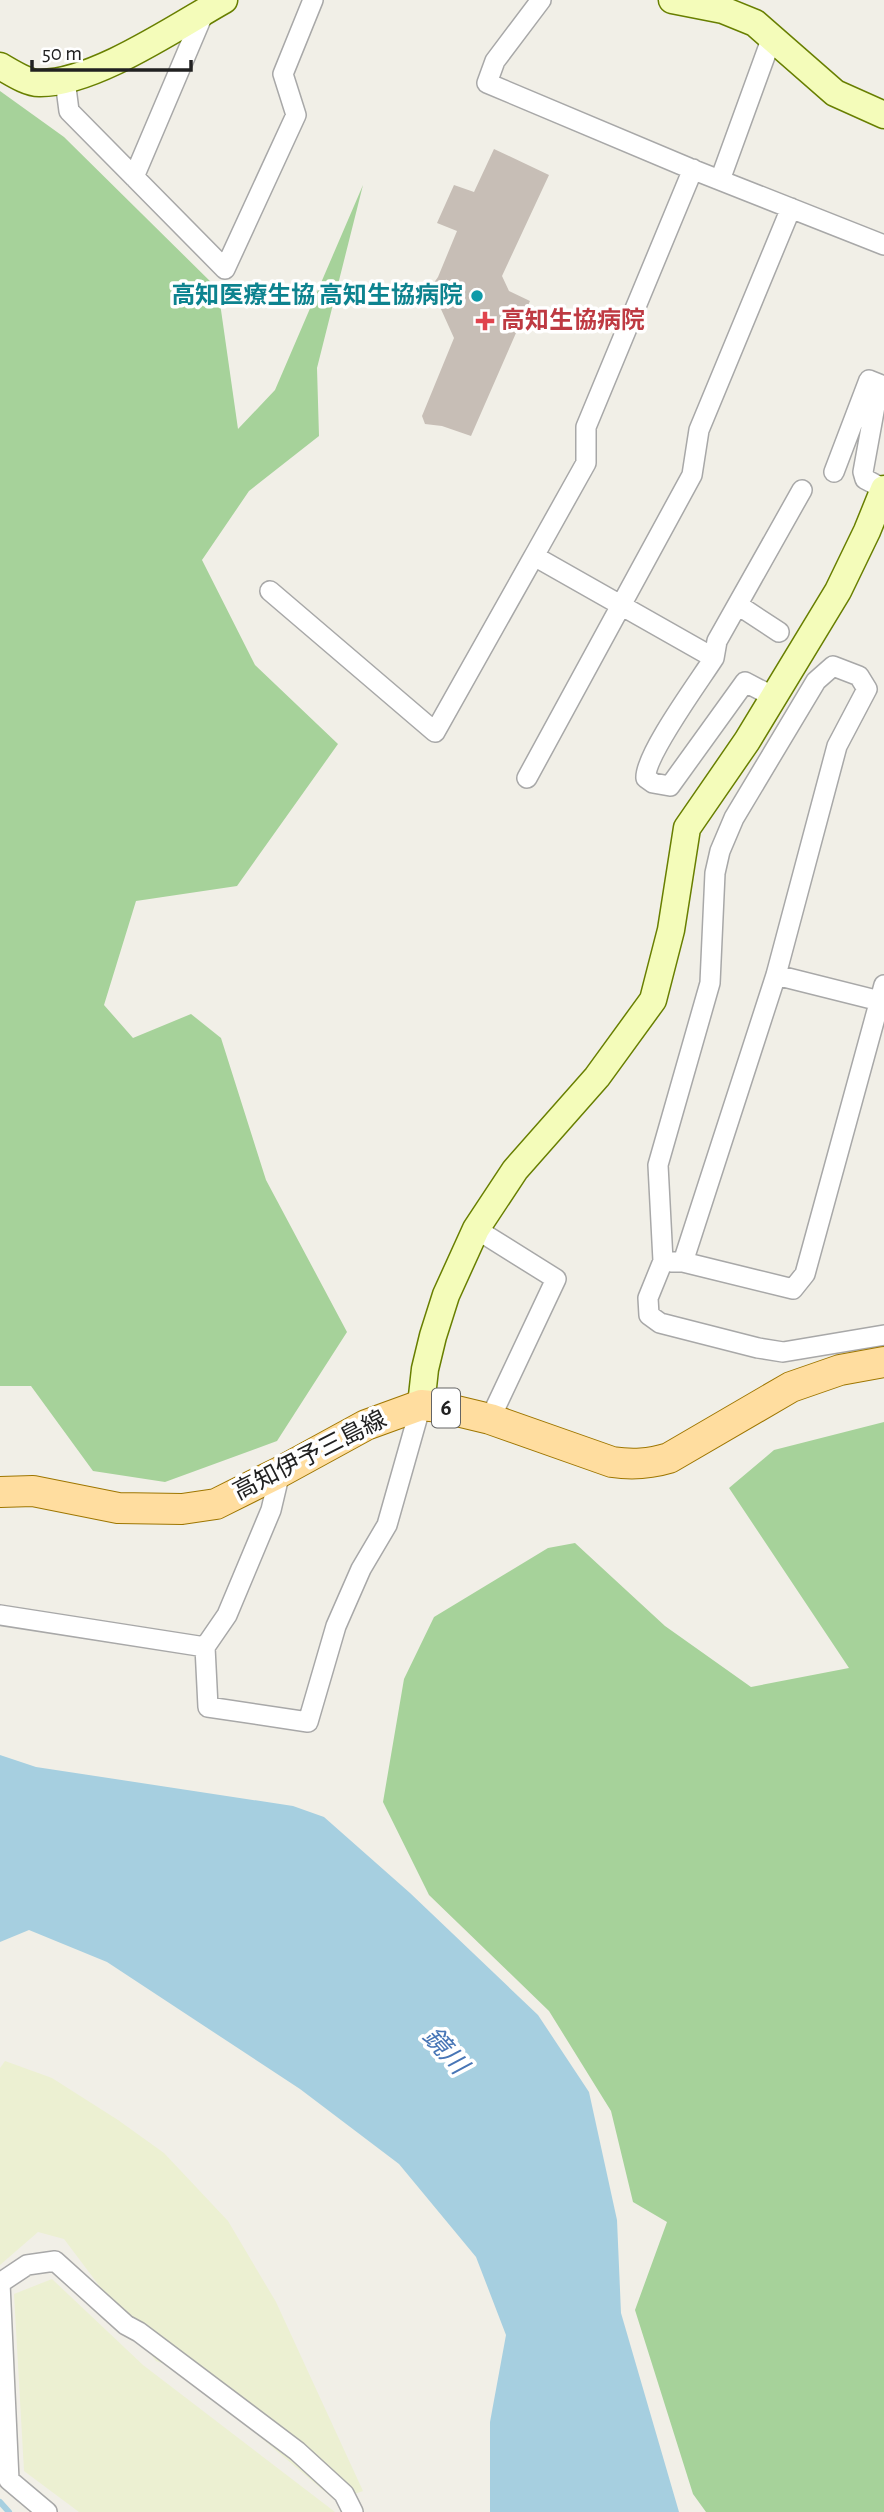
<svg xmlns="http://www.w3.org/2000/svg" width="884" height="2512" viewBox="0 0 884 2512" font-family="'Alegreya Sans','Noto Sans JP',sans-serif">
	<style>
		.farmland { fill: #ecf0d2 }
		.forest { fill: #a6d29a }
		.water { fill: #a6cfe0 }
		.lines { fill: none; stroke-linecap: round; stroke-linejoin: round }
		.stream { stroke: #a6cfe0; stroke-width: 6 }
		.building { fill: #c7beb6 }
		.street-casing { stroke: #a8a8a8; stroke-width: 22 }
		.secondary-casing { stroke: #687f00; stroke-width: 29 }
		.primary-casing { stroke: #9e7600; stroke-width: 32 }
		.street { stroke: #fff; stroke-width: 19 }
		.secondary { stroke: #f4fcba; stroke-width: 26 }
		.primary { stroke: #ffdd9f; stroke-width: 30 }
		.culture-dot { fill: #0f9aa8; stroke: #fff; stroke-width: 2.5 }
		.health-dot { fill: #e0444e; stroke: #fff; stroke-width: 2.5 }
		.labels { text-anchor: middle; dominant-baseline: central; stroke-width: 7; stroke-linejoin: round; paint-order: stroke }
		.shield { fill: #fff; stroke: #646464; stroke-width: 2 }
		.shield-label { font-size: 23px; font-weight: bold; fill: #212121 }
		.culture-label { font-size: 24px; font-weight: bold; fill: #0d838f; stroke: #fff; text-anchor: end }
		.health-label { font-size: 24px; font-weight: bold; fill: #be3a42; stroke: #fff; text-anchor: start }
		.street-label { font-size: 24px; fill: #212121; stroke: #fff }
		.water-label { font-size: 26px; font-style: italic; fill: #4876b6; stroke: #fff }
	</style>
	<rect width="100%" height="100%" fill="#f1efe7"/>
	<path class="farmland" d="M5,2061l47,17 66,42 46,33 64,68 48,81 87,189 -27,10 -155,-131 -25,-9 -92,-122 -26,-7 -38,33v-197z
		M52,2279l91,86 192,147h-256l-55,-41 -10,-177z"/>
	<path class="forest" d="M0,91l64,46 154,152 20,140 37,-39 88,-205 -46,183 2,68 -70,55 -47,69 53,105 83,79 -101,142 -101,15 -32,104 29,33 58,-24 30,24 45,142 81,152 -70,109 -112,41 -72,-11 -62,-85h-31z
		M884,1422v1090h-178l-13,-18 -58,-184 32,-88 -34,-20 -22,-91 -62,-100 -120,-116 -46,-93 21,-123 30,-62 114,-69 27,-5 90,83 86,61 98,-19 -120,-180 45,-38z"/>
	<path class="water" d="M0,1755l36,12 257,39 31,11 86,76 128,122 51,77 28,128 4,93 58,199h-189v-90l16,-87 -30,-78 -77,-93 -99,-75 -193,-127 -78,-32 -29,12z"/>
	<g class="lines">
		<path class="stream" d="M0,2502l9,10"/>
	</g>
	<path class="building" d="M494,149l55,26 -47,101 7,15 21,10 -59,135 -29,-10 -17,-2 -3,-8 32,-78 -23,-51 7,-10 19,-46 -20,-8 17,-38 20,7z"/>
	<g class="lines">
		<g class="street-casing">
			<path id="street" d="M541,0l-46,61 -8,22 202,85 195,77
				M65,80l4,31 156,158 71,-154 -13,-41 30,-74
				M134,177l71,-167
				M720,180l52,-143
				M834,472l35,-92 10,4 -16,88 2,7 19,10
				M534,556l52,-93v-36l107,-258
				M270,591l165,141 99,-176 180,102
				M738,605l41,27
				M774,697l-29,-15 -75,104 -17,-3 -7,-5c-2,-22 54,-98 68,-120l3,-17 85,-151
				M527,778l165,-303 7,-45 92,-222
				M776,975l108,27
				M476,1229l80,50 -66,140
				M671,1262h12l110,27 12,-15 79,-289
				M683,1262l93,-287 61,-229 30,-57 -8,-13 -26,-10 -17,15 -82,137 -14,33 -5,22 -5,110 -52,182 5,96 -15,37 1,17 11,8 98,25 25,4 101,-17
				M0,1615l205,32 22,-32 44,-105 9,-38
				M205,1647l3,60 100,15 28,-96 25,-57 26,-44 34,-120
				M47,2512l-38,-32 -9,-197 27,-18 28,-4 71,64 13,7 158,119 47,43 9,18"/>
		</g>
		<g class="secondary-casing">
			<path id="secondary" d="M672,0l51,10 32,13 80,70 49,22
				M0,66c11,6 27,17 39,17 54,1 137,-56 185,-83
				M421,1405l4,-36 8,-33 13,-41 30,-66 39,-59 82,-93 56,-77 18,-70 16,-102 60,-87 91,-150 29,-60 17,-42"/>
		</g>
		<g class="primary-casing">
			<path id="primary" d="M0,1492l33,-1 85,17 64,1 34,-5 64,-32 86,-47 55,-20 19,2 50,12 122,43c21,3 37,2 57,-4l122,-71 49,-17 44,-8"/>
		</g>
		<use href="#street" class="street"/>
		<use href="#secondary" class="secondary"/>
		<use href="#primary" class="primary"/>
	</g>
	<circle class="culture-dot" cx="477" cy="296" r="7"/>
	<path class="health-dot" d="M481.5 310.5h7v7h7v7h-7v7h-7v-7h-7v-7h7z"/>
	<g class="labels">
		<rect class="shield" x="432" y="1388.5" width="28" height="39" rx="5"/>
		<g class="shield-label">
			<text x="446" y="1408">6</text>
		</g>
		<g class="culture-label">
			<text x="463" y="296">高知医療生協 高知生協病院</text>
		</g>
		<g class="health-label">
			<text x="501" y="321">高知生協病院</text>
		</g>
		<g class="street-label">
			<text transform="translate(310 1456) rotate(-27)">高知伊予三島線</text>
		</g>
		<g class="water-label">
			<text transform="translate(445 2051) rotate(48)">鏡川</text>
		</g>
	</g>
	<path d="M32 60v10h159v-10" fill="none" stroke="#212121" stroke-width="3.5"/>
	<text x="42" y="60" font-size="21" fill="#212121" stroke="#ffffff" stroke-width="5" paint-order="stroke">50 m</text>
</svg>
